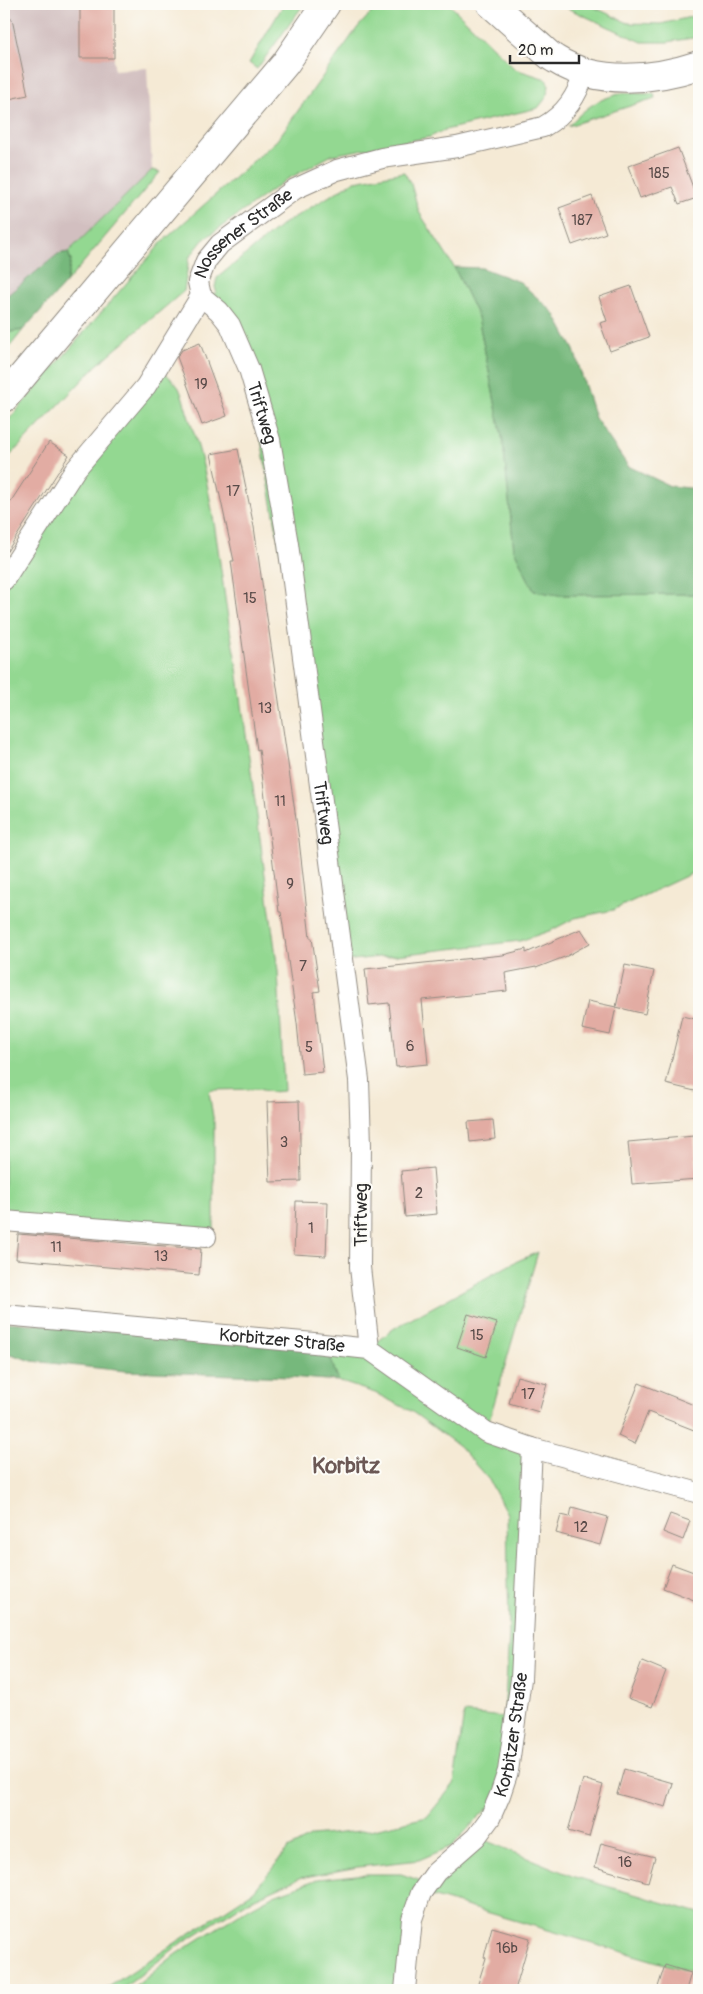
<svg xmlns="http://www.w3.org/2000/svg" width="703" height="1994" viewBox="0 0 703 1994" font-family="Pangolin,sans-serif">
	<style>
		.industrial { fill: #d2bfc0 }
		.green { fill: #93d891; stroke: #5f825e }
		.forest { fill: #76b87b; stroke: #507253 }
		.building { fill: #e2aca3 }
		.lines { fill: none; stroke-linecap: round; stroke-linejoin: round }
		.street-casing { stroke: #908a80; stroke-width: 22 }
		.secondary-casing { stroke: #908a80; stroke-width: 30 }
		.primary-casing { stroke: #908a80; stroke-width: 30 }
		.street { stroke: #fff; stroke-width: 20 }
		.secondary { stroke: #fff; stroke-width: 28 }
		.primary { stroke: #fff; stroke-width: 28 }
		.labels { text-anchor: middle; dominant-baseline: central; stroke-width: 4; stroke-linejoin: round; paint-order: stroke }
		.number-label { font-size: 15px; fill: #594b49 }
		.street-label { font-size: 18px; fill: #2b2b2b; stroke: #fdfcf7 }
		.district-label { font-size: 22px; font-weight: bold; fill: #6b5855; stroke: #fdfcf7 }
	</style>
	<rect width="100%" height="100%" fill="#fdfcf7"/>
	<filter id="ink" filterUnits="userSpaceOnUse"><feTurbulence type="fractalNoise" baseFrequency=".02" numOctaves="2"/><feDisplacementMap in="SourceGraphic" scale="10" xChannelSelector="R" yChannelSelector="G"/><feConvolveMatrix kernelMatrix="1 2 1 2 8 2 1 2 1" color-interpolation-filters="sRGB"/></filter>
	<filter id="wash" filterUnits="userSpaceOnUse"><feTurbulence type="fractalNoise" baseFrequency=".0096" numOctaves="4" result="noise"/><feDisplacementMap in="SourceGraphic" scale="20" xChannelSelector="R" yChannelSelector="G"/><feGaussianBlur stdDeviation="1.12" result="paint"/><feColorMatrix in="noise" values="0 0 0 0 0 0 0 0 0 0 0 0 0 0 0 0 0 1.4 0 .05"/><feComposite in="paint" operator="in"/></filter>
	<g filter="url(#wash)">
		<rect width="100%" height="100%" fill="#f5ead5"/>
		<path class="industrial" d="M4,4h76v54h34v12l33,-2 5,102 -84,82 -10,2 -54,44z"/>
		<path class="green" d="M284,4h20l-47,65 -8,-6z
			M387,4h62l66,65 31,10 3,7 -3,12 -8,10 -93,22 -15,7 -98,18 -46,25 -83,60 -14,18 -5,33 -87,74 -93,97v-37l158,-183 115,-102 81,-113 14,-15z
			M558,4h29l41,19 33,1 38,-9v22l-32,5h-25z
			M623,93l31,1 1,4 -87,28c20,-20 27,-26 55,-33z
			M152,170l8,2 -94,111 5,-22 -3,-9z
			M404,172l7,12 8,28 35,55 24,50 25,125 11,108 20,41 25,4 140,-1v276l-86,40 -38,8 -23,12 -32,11 -176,20 -24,-178 -71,-414 -48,-73 16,-3 -2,-6 2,-9 66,-54 72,-43z
			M23,330l-19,24v-21z
			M158,366c6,7 16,14 21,22 5,10 7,23 11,33 27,77 29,161 46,240l42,310 6,120 -13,1 -13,-3 -46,1 -3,2 5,31v111l-210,-13v-641z
			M538,1252l-52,179 46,17c-2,52 -5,105 -7,157 -3,63 -4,158 -35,213 -4,6 -9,12 -13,19l95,39 127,37v61l-278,-81 -9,26 -7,71h-274l45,-36 63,-40 35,-19 44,-16 48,-5h35l26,9 9,-12 40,-34 12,-30 -36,39 -33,14 -61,7 -58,11 -52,23 -69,44 -58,45h-17l150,-99 34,-42 24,-13 58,-6 57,-13 27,-33 10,-71 40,4 5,-82 -2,-121 -18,-34 -30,-34 -48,-35 -36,-18 -37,-12 -8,-25 -16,-13 55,6 24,-20 120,-66z"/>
		<path class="forest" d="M68,252l3,9 -5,22 -43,47 -19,3v-35l54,-44z
			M454,267l28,1 38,14 34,31 20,37 21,68 33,48 42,20 29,3v105l-140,1 -25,-4 -20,-41 -11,-108 -25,-125z
			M4,1322l310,21 16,13 8,25 -48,-4 -165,-6 -93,-10 -28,-9z"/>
		<g id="blocks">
			<path class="building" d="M80,4h34v54h-34z
				M12,19l16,76 -24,5v-80z
				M678,148l19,50 -18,6 -7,-17 -32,11 -12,-32z
				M592,196l14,37 -34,12 -13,-37z
				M631,286l18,51 -39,14 -10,-28 7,-2 -8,-24z
				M200,343l27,73 -25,9 -25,-68 5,-7z
				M49,442l20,13 -65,101v-44z
				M238,449l16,78 45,313 11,98h2l8,53 -6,1 9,80 -21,2 -5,-51 -16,-111h-2l-20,-163 -2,1 -26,-189h3l-23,-107z
				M581,929l9,14 -23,13 -31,12v-1l-31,6 2,18 -85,9 6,64 -32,3 -7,-64 -20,2 -4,-36 138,-14 23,-6v4z
				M625,965l29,6 -9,43 -29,-7z
				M588,1001l28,6 -6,28 -28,-6z
				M682,1016l17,4v72l-33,-8z
				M299,1101l2,80 -31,1 -3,-80z
				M493,1120l2,19 -25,3 -2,-20z
				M694,1136l4,43 -66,5 -4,-42z
				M433,1168l4,46 -32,3 -4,-46z
				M296,1201l32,1 -2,54 -32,-2z
				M18,1234l183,15 -2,26 -183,-16z
				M468,1314l29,9 -11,34 -29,-10z
				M517,1376l30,8 -8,28 -30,-9z
				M639,1383l60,24v25l-51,-20 -13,32 -17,-8z
				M572,1507l36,10 -8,28 -44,-12 5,-18 9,2z
				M670,1514l20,7 -7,19 -20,-8z
				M672,1564l27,10v28l-36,-14z
				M642,1661l24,10 -14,36 -24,-9z
				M624,1769l49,14 -7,24 -49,-13z
				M583,1779l20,6 -14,52 -21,-6z
				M601,1843l54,14 -7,25 -53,-15z
				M492,1927l38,11 -15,52h-39l10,-32 -2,-1z
				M665,1965l26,8 -5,17h-29z"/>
		</g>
	</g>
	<g filter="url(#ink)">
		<use href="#blocks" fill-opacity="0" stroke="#908a80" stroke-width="1"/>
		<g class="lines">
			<g class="street-casing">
				<g id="street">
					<path id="s1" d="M201,296l18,15 11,14 19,44 21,71 18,104 71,536 2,65 -1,122 9,82"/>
					<path id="s2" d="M4,580l71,-110 71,-84 55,-90 -3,-14 8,-21 14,-17 75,-55 42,-19 45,-12 75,-11 86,-20c23,-13 34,-31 42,-55"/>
					<path d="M4,1221l202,16"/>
					<path id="s3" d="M4,1315l310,28 55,6 117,83 46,16 167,45"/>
					<path id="s4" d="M405,1990l7,-71 9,-26 15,-21 40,-35 14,-19 10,-23 8,-24 13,-92 11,-231"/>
				</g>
			</g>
			<g class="secondary-casing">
				<path id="secondary" d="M491,4c15,13 30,27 46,40 6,5 11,11 18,15 43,27 99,21 144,6"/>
			</g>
			<g class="primary-casing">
				<path id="primary" d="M4,398l281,-334 41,-60"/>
			</g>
			<use href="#street" class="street"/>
			<use href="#secondary" class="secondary"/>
			<use href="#primary" class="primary"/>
		</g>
	</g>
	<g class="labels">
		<g class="number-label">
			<text x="659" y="173">185</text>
			<text x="582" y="220">187</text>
			<text x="201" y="384">19</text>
			<text x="233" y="491">17</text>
			<text x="250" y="598">15</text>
			<text x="265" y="708">13</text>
			<text x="280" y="801">11</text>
			<text x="290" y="884">9</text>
			<text x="303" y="966">7</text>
			<text x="410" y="1046">6</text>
			<text x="309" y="1047">5</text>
			<text x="284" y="1142">3</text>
			<text x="419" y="1193">2</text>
			<text x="311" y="1228">1</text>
			<text x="56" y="1247">11</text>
			<text x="161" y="1256">13</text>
			<text x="477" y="1335">15</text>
			<text x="528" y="1394">17</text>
			<text x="581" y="1527">12</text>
			<text x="625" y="1862">16</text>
			<text x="507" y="1948">16b</text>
		</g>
		<g class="street-label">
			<text stroke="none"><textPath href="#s2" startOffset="429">Nossener Straße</textPath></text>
			<text stroke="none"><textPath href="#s1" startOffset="135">Triftweg</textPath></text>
			<text stroke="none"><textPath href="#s1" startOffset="540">Triftweg</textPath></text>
			<text transform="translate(361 1215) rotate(-90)">Triftweg</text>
			<text stroke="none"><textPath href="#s3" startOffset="279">Korbitzer Straße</textPath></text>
			<text stroke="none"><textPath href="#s4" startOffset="288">Korbitzer Straße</textPath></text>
		</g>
		<g class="district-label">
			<text x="346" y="1466">Korbitz</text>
		</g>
	</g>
	<rect width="703" height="1994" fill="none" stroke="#fdfcf7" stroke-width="20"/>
	<path d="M510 55v8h69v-8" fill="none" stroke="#2b2b2b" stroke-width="2.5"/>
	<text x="518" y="55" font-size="15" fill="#2b2b2b" stroke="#fdfcf7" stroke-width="4" paint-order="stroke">20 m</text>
</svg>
